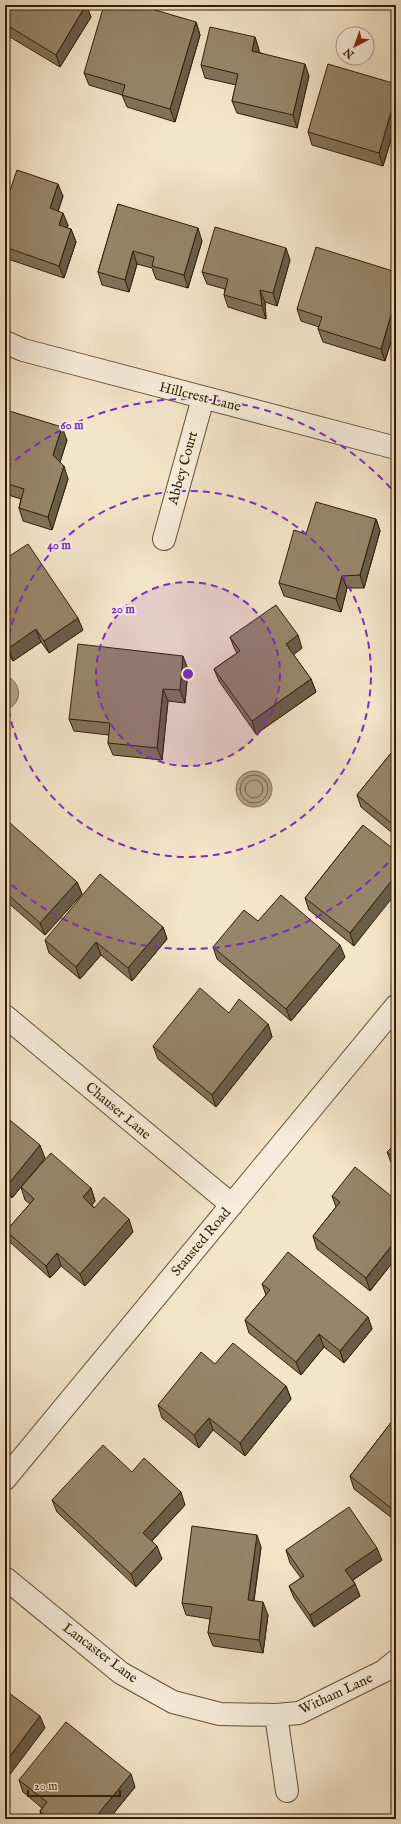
<svg xmlns="http://www.w3.org/2000/svg" width="401" height="1824" viewBox="0 0 401 1824" font-family="'IM FELL English',serif">
	<style>
		.water { fill: #b2a185; stroke: #7f6d50 }
		.lines { fill: none; stroke-linecap: round; stroke-linejoin: round }
		.shore { stroke: #726042; stroke-width: 1 }
		.minor-casing { stroke: #635032; stroke-width: 24 }
		.minor { stroke: #f8eddc; stroke-width: 22 }
		.wall { fill: #82725a; stroke: #331e00 }
		.shaded-wall { fill: #6a5d4a; stroke: #331e00 }
		.building { fill: #978569; stroke: #331e00 }
		.ring { fill: none; stroke: #7b2cbf; stroke-width: 2; stroke-dasharray: 7 5 }
		.labels { text-anchor: middle; dominant-baseline: central; stroke-width: 4; stroke-linejoin: round; paint-order: stroke }
		.street-label { font-size: 14px; fill: #331e00; stroke: #f8eddc }
		.centre { fill: #7b2cbf; stroke: #f8eddc; stroke-width: 2 }
		.ring-label { font-size: 12px; text-anchor: middle; font-weight: bold; fill: #7b2cbf; stroke: #f8eddc; stroke-width: 4; stroke-linejoin: round; paint-order: stroke }
	</style>
	<rect width="100%" height="100%" fill="#f4e4c9"/>
	<filter id="stains"><feTurbulence type="fractalNoise" baseFrequency=".005" numOctaves="4"/><feColorMatrix values="0 0 0 0 .2 0 0 0 0 .09 0 0 0 0 .02 0 0 0 .5 -.17"/></filter>
	<radialGradient id="worn" r=".72"><stop offset=".6" stop-color="#630" stop-opacity="0"/><stop offset="1" stop-color="#630" stop-opacity=".3"/></radialGradient>
	<path class="water" d="M5,675c17,7 19,29 0,35z
		M236 789a18 18 0 1 1 36 0a18 18 0 1 1-36 0Z"/>
	<g class="lines">
		<path class="shore" d="M240 789a14 14 0 1 1 28 0a14 14 0 1 1-28 0Z
			M245 789a9 9 0 1 1 18 0a9 9 0 1 1-18 0Z"/>
		<g class="minor-casing">
			<path id="minor" d="M5,342l18,8 373,98
				M164,539l39,-141
				M5,1016l227,189
				M5,1479l391,-473
				M5,1578l116,95 52,29 47,12 56,1
				M287,1791l-11,-76 23,-2 85,-42 12,-10"/>
		</g>
		<use href="#minor" class="minor"/>
	</g>
	<path class="wall" d="M5,5h81l5,12 -31,50 -55,-33z
		M196,22l4,13 -25,87 -48,-15 -5,-12 -33,-10 -5,-12z
		M255,37l4,13v2l50,24 -12,52 -60,-15 -5,-12 4,-16 -31,-7 -4,-13z
		M396,84v39l-13,43 -71,-21 -4,-13z
		M63,196l-5,15 10,14 -1,3 4,1 5,13 -12,36 -59,-20v-53z
		M118,204l84,37 -14,47 -32,-9 -4,-11 -15,-4 -8,28 -27,-7 -4,-13z
		M290,260l-13,46 -12,-4 1,17 -38,-12 -4,-12 1,-6 -18,-5 -5,-12z
		M396,272v54l-11,35 -62,-19 -5,-13 1,-2 -18,-6 -4,-12z
		M5,414l62,26 -7,22 8,17 -16,51 -29,-9 -4,-13 2,-9 -16,-5z
		M376,519l4,12 -16,57h-17l-6,24 -57,-16 -5,-13 27,-49z
		M5,559l78,71 -34,23 -8,-11 -28,19 -8,-12z
		M230,637l72,11 -9,6 18,25 5,13 -60,42 -37,-53 -5,-12 23,-16 -2,-3z
		M188,669l-3,34 -17,-2 -6,59 -49,-5 -5,-12 1,-8 -35,-4 -5,-12z
		M396,747v89l-35,-29 -4,-12z
		M363,825l-9,121 -45,-36 -4,-12z
		M5,829l72,53 5,12 -37,41 -40,-35z
		M258,921l87,36 -54,64 -74,-62 -4,-12z
		M163,927l4,12 -35,42 -31,-26 -21,24 -31,-26 -4,-13z
		M268,1024l4,13 -56,70 -58,-48 -5,-13z
		M5,1116l40,42 -21,25 67,5 4,13 -3,4 2,3 39,24 -48,54 -24,-20 -11,12 -39,-35 -5,-12 24,-27 -5,-4 -4,-13 -9,11 -7,-6z
		M396,1143v25l-4,-3 -5,-13z
		M332,1196l64,4v58l-26,33 -53,-42 -4,-13 23,-29z
		M262,1284l106,33 4,12 -28,34 -20,-16 -23,28 -52,-42 -4,-13 21,-25z
		M215,1364l71,22 5,13 -46,57 -32,-26 -14,18 -37,-30 -4,-13z
		M396,1416v105l-42,-32 -4,-13z
		M132,1472l53,33 -33,36 10,18 -26,28 -79,-75 -5,-12z
		M261,1547l-7,54 14,14 -5,38 -50,-7 -5,-13 2,-14 -24,-4 -4,-12z
		M286,1550l96,10 -29,20 2,4 5,12 -46,31 -20,-29 -5,-12 12,-8 -11,-15z
		M19,1780l116,7 -26,32h-67l-2,-8 2,-3 -19,-16z"/>
	<path class="shaded-wall" d="M86,5l5,12 -31,50 -4,-12z
		M196,22l4,13 -25,87 -5,-13z
		M255,37l4,13 -2,13 -5,-12z
		M305,64l4,12 -12,52 -4,-13z
		M396,95v28l-13,43 -4,-13z
		M58,184l5,12 -8,25 -5,-13z
		M63,213l5,12 -4,13 -5,-13z
		M198,228l4,13 -14,47 -4,-13z
		M71,229l5,13 -12,36 -5,-12z
		M286,248l4,12 -13,46 -4,-13z
		M133,251l4,13 -8,28 -4,-12z
		M260,290l5,12 1,17 -4,-13z
		M396,298v28l-11,35 -4,-12z
		M62,427l5,13 -9,28 -5,-13z
		M64,466l4,13 -16,51 -4,-13z
		M376,519l4,12 -16,57 -4,-13z
		M342,576l5,12 -6,24 -5,-13z
		M78,618l5,12 -34,23 -5,-12z
		M36,629l5,13 -28,19 -4,-13z
		M298,635l4,13 -11,9 -5,-13z
		M183,656l5,13 -3,34 -5,-13z
		M311,679l5,13 -60,42 -4,-13z
		M163,689l5,12 -6,59 -5,-12z
		M396,875v18l-42,53 -4,-13z
		M77,882l5,12 -37,41 -5,-12z
		M163,927l4,12 -35,42 -4,-13z
		M96,942l5,13 -21,24 -4,-12z
		M340,945l5,12 -54,64 -5,-12z
		M268,1024l4,13 -56,70 -4,-12z
		M40,1145l5,13 -33,40 -5,-12z
		M91,1188l4,13 -7,9 -5,-13z
		M396,1215v18l-4,-12z
		M129,1219l4,13 -48,54 -5,-12z
		M396,1240v18l-26,33 -4,-13z
		M57,1253l4,13 -11,12 -4,-12z
		M368,1317l4,12 -28,34 -4,-12z
		M319,1334l5,13 -23,28 -5,-13z
		M5,1377l3,9 -3,3z
		M286,1386l5,13 -46,57 -5,-13z
		M209,1418l4,12 -14,18 -5,-13z
		M181,1492l4,13 -37,40 -5,-12z
		M257,1535l4,12 -9,66 -4,-13z
		M157,1546l5,13 -26,28 -5,-13z
		M377,1548l5,12 -32,22 -5,-12z
		M355,1584l5,12 -46,31 -4,-12z
		M263,1602l5,13 -5,38 -4,-13z
		M40,1716l5,12 -40,53v-18z
		M131,1774l4,13 -26,32h-15z"/>
	<path class="building" d="M5,5h81l-30,50 -51,-31z
		M104,5h34l58,17 -26,87 -48,-14 3,-10 -41,-12z
		M210,27l45,10 -3,14 53,13 -12,51 -61,-14 6,-27 -37,-9z
		M328,64l68,20v11l-17,58 -71,-21z
		M17,170l41,14 -8,24 13,5 -4,12 12,4 -12,37 -54,-19v-42z
		M118,204l80,24 -14,47 -32,-9 2,-9 -21,-6 -8,29 -27,-8z
		M215,227l71,21 -13,45 -13,-3 2,16 -38,-11 4,-16 -26,-7z
		M316,247l80,25v26l-15,51 -63,-20 4,-12 -25,-8z
		M6,410l56,17 -9,28 11,11 -16,51 -29,-9 5,-19 -19,-6v-69z
		M316,502l60,17 -16,56 -18,1 -6,23 -57,-16 15,-53 12,4z
		M28,544l50,74 -34,23 -8,-12 -27,19 -4,-5v-84z
		M276,605l22,30 -12,9 25,35 -59,42 -38,-52 26,-18 -10,-14z
		M78,644l105,12 -3,34 -17,-1 -6,59 -49,-5 2,-20 -41,-4z
		M396,747v80l-39,-32z
		M10,823l67,59 -37,41 -35,-31v-63z
		M363,825l33,26v24l-46,58 -45,-35z
		M100,874l63,53 -35,41 -32,-26 -20,25 -31,-27z
		M281,895l59,50 -54,64 -73,-62 31,-37 14,11z
		M200,988l29,25 10,-14 29,25 -56,71 -59,-49z
		M5,1116l35,29 -33,41 -2,-2z
		M396,1143v17l-9,-8z
		M51,1153l40,35 -8,9 11,11 10,-11 25,22 -49,55 -23,-21 -11,13 -40,-35 28,-32 -13,-12z
		M355,1167l41,33v15l-4,6 4,3v16l-30,38 -53,-42 27,-34 -8,-6z
		M288,1252l80,65 -28,34 -21,-17 -23,28 -51,-42 25,-30 -8,-6z
		M233,1343l53,43 -46,57 -31,-25 -15,17 -36,-30 43,-53 14,12z
		M396,1416v96l-46,-36z
		M103,1445l29,27 12,-14 37,34 -38,41 14,13 -26,28 -79,-74z
		M349,1507l28,41 -32,22 10,14 -45,31 -21,-29 15,-10 -18,-26z
		M192,1526l65,9 -9,65 15,2 -4,38 -51,-7 4,-26 -30,-4z
		M5,1690l35,26 -35,47z
		M66,1722l65,52 -37,45h-45l-9,-8 7,-9 -28,-22z"/>
	<circle cx="188" cy="674" r="92" fill="#7b2cbf" fill-opacity=".12"/>
	<g class="ring">
		<circle cx="188" cy="674" r="92"/>
		<path d="M5 672A183 183 0 1 1 5 676"/>
		<path d="M396 854A275 275 0 0 1 6 880M6 468A275 275 0 0 1 396 494"/>
	</g>
	<g class="labels">
		<g class="street-label">
			<text transform="translate(200 397) rotate(14)">Hillcrest Lane</text>
			<text transform="translate(183 468) rotate(-74)">Abbey Court</text>
			<text transform="translate(118 1111) rotate(40)">Chauser Lane</text>
			<text transform="translate(201 1242) rotate(-50)">Stansted Road</text>
			<text transform="translate(100 1653) rotate(37)">Lancaster Lane</text>
			<text transform="translate(336 1694) rotate(-25)">Witham Lane</text>
		</g>
	</g>
	<circle cx="188" cy="674" r="6" class="centre"/>
	<g class="ring-label">
		<text x="72" y="429">60 m</text>
		<text x="59" y="549">40 m</text>
		<text x="123" y="613">20 m</text>
	</g>
	<rect width="401" height="1824" fill="none" stroke="#f4e4c9" stroke-width="20"/>
	<rect x="6" y="6" width="389" height="1812" fill="none" stroke="#331e00" stroke-width="2"/>
	<rect x="10" y="10" width="381" height="1804" fill="none" stroke="#331e00"/>
	<g transform="translate(355 46) rotate(221)"><circle r="19" fill="#f8eddc" stroke="#a99a84"/>
	<path d="M0-3L7 15L0 10L-7 15Z" fill="#8f2418"/>
	<text y="-6" font-size="11" font-weight="bold" text-anchor="middle" fill="#331e00">N</text>
	</g>
	<path d="M28 1790v6h92v-6" fill="none" stroke="#331e00" stroke-width="2"/>
	<text x="34" y="1790" font-size="12" fill="#331e00" stroke="#f8eddc" stroke-width="3" paint-order="stroke">20 m</text>
	<rect width="100%" height="100%" filter="url(#stains)"/>
	<rect width="100%" height="100%" fill="url(#worn)"/>
</svg>
